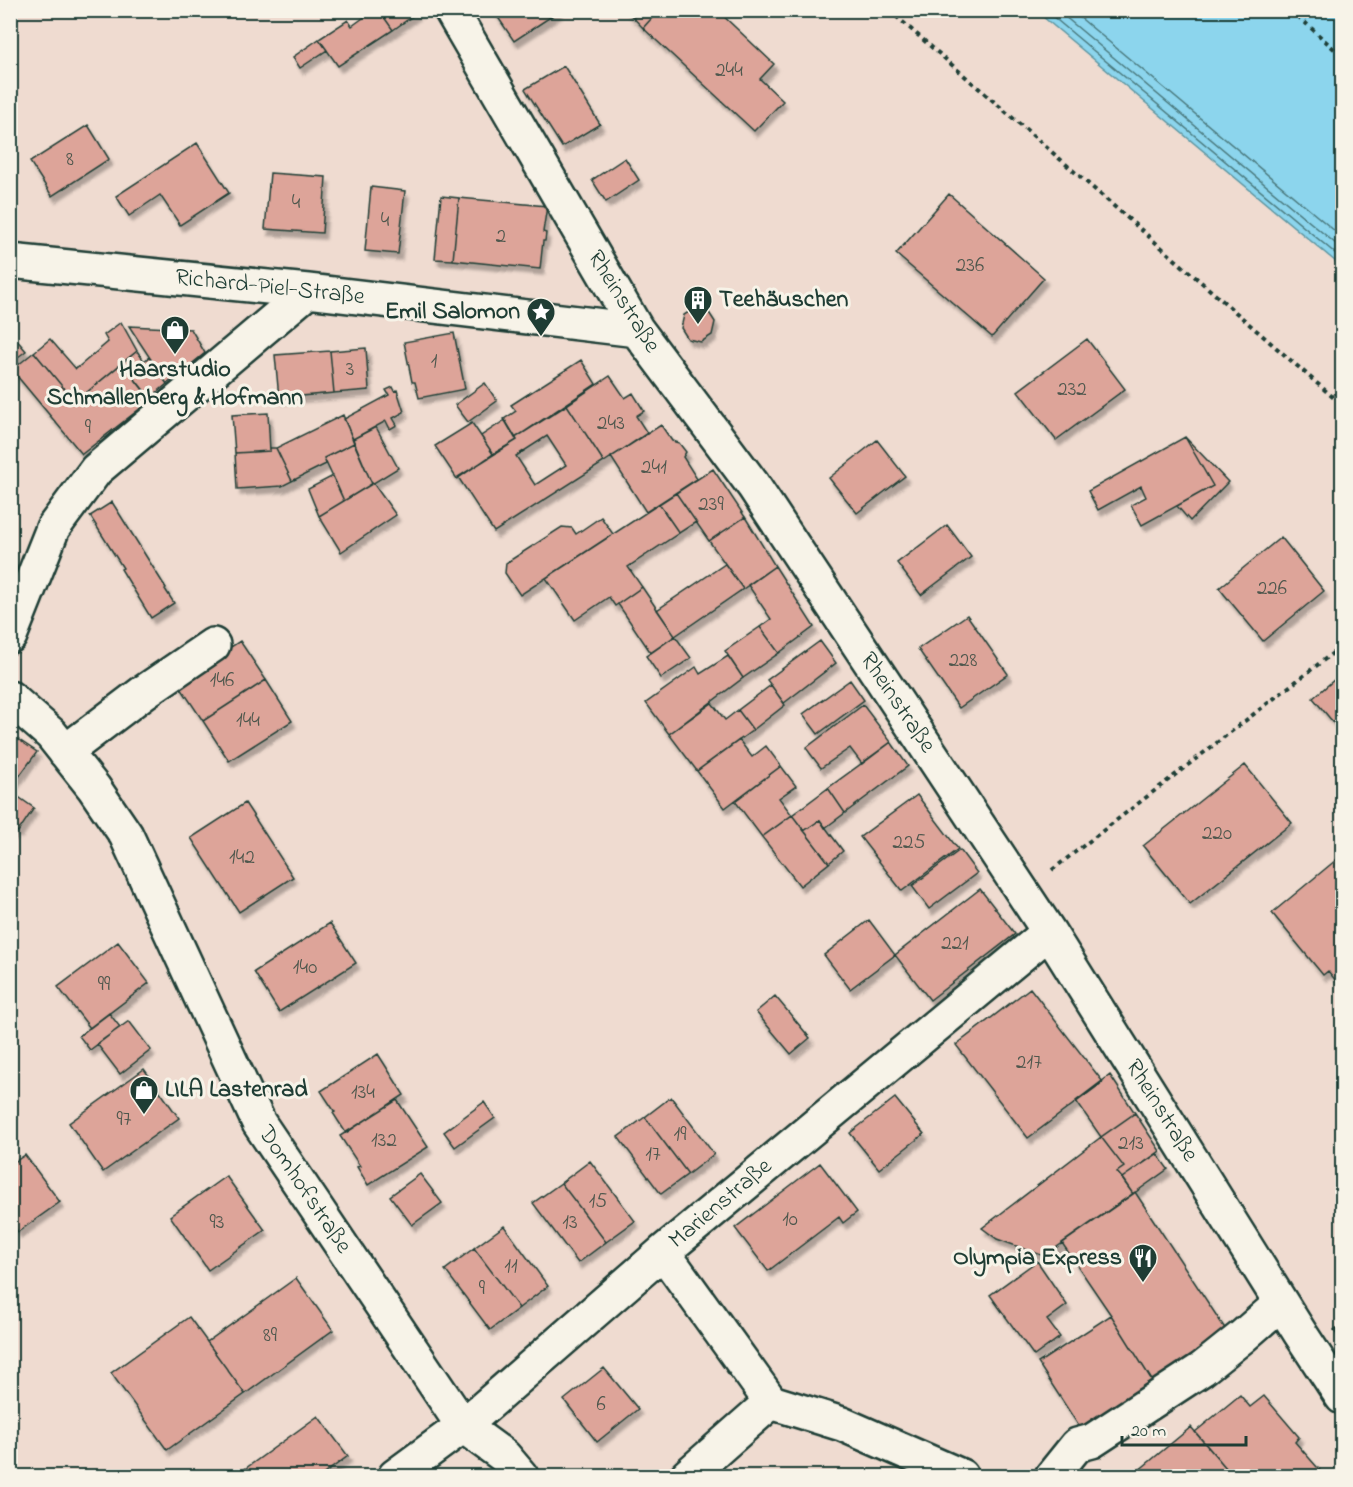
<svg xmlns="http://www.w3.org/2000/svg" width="1353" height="1487" viewBox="0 0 1353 1487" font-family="'Indie Flower',sans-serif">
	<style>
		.water { fill: #8cd5ed; stroke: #6098a3; stroke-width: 1.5 }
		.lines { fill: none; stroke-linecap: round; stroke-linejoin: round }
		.shore { stroke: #4b7a7e; stroke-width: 1.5 }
		.building { fill: #dda499; stroke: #1f3d34; stroke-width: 1.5; fill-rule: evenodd; filter: url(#shadow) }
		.minor-casing { stroke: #1f3d34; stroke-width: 38 }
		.path { stroke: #1f3d34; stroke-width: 4; stroke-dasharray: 4.5 4.5; stroke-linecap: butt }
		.minor { stroke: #f7f3e8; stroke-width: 33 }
		.labels { text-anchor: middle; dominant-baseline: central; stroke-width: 6; stroke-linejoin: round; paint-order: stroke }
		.number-label { font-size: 21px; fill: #4e574d }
		.street-label { font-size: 24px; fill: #1f3d34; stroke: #f7f3e8 }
		.poi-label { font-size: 24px; font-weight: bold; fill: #1f3d34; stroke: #f7f3e8; text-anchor: start }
	</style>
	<defs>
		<filter id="shadow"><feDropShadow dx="3.5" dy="6" stdDeviation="1.5" flood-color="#0004"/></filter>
	</defs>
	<rect width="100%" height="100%" fill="#efdbd0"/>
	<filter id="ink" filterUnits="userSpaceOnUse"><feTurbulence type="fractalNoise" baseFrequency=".0167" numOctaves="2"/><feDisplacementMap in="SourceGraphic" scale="12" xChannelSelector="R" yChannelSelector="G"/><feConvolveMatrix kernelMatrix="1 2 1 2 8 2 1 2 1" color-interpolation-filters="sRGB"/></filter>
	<g filter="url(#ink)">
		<path class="water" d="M1036,11h306v256z"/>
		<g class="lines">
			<path class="shore" d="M1045,10l297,249
				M1057,10l285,239
				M1071,10l271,227"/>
		</g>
		<path class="building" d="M374,10h5l14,20 -55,36 -19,-27 29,-19 4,6z
			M379,10h42l-28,20z
			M493,10h65v2l-44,29z
			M626,10h33l-16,18z
			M659,10h29l5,6 5,-5 4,3 3,-4h12l57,54 -14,15 23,22 -29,30 -111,-103z
			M319,39l8,11 -27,18 -7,-11z
			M564,66l36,58 -38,23 -37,-58z
			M88,125l21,34 -57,37 -22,-34z
			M197,143l32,50 -49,32 -20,-30 -31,21 -13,-20z
			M625,158l14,22 -33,22 -14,-22z
			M270,173l56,4 -4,56 -57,-4z
			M371,187l34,4 -7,63 -33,-3z
			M949,194l95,84 -52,59 -96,-83z
			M441,196l18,2 -6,62 -18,-1z
			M459,198l88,8 -4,26 3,1 -1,8h-2l-3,28 -87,-9z
			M695,308l13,3 7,11 -3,13 -11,7 -13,-3 -7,-11 3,-13z
			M121,322l16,29 -62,51 -41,-50 16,-13 26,30 32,-27 -4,-7z
			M129,326l62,3 14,24 -38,31z
			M10,332l16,19 -16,12z
			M454,333l11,56 -46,9 -4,-16h-3l-8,-40z
			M1087,339l38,50 -69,51 -38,-49z
			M366,348l3,42 -35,3 -4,-42z
			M137,351l7,10 5,-4 18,27 -17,14 -28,-35z
			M330,351l4,42 -55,5 -4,-43z
			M34,352l41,50 47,-39 29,37 -69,54 -70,-84z
			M581,360l15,24 -81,54 -11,-19 12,-8 -5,-6z
			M610,376l15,22 8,-5 11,18 -8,5 11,17 -43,29 -37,-57z
			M485,383l12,18 -29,21 -13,-17z
			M393,387l2,4 2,-1 7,22 -11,6 4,7 -7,4 -4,-8 -33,18 -9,-20 45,-24 -3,-5z
			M567,405l37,57 -110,70 -36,-55 59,-37 -2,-2zM547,436l19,29 -31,20 -19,-29z
			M268,413l2,38 -35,2 -3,-38z
			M343,415l11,28 -30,15 2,6 -34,17 -16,-33z
			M505,420l12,20 -24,14 -12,-18z
			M472,423l21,31 -36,25 -22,-33z
			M661,425l11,16 7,2 7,9 -3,5 14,22 -51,33 -35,-55z
			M376,427l22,41 -26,16 -19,-45z
			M1185,437l43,45 -38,39 -13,-15 36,-20z
			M1185,437l28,49 -71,39 -11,-20 15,-8 -5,-11 -43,24 -10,-19z
			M877,440l28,36 -48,37 -28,-35z
			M354,443l18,41 -28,17 -20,-43z
			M270,448h6l16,33 -10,5 -45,3 -2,-36 35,-2z
			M713,469l32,48 -36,24 -33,-48z
			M333,476l11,25 -25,15 -11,-27z
			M373,483l23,32 -55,37 -22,-36z
			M676,493l20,29 -17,11 -20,-29z
			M112,502l54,86 -1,1 9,14 -23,15 -30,-49 2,-1 -33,-52z
			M659,504l20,29 -51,34 14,20 -27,19 -6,-9 -34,23 -29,-42z
			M601,517l12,17 -93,61 -15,-22 1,-10 56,-36 10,1 4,6z
			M745,517l30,49 -32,23 -34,-48z
			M947,525l24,32 -50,38 -24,-32z
			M1281,537l43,54 -61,50 -44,-53z
			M725,564l18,25 -68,47 -18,-26z
			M775,566l39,61 -35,26 -19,-26 11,-8 -23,-34z
			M642,587l33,49 -24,17 -33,-49z
			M967,615l41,59 -49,34 -41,-59z
			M760,627l19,26 -36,25 -18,-27z
			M675,636l16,22 -30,20 -15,-22z
			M240,641l26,39 -63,41 -26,-39z
			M820,641l16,22 -52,40 -17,-23z
			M728,656l15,22 -74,56 -23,-31 50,-36 4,7z
			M1342,673v60l-29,-35z
			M266,680l26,41 -63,40 -26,-40z
			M850,680l14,20 -46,34 -15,-20z
			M771,685l14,20 -32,25 -15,-20z
			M712,703l13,17 13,-10 15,20 -56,41 -28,-37z
			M863,705l28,37 -29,22 -12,-16 -29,20 -15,-20z
			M10,734l27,18 -27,37z
			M739,740l13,17 14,-11 15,20 -56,42 -28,-37z
			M891,742l17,24 -63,47 -17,-25z
			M1245,765l47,58 -102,81 -47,-58z
			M781,766l15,20 -17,12 13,17 -30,22 -27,-36z
			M828,788l17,25 -20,15 -5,-8 -16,11 -12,-16z
			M10,791l24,17 -16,24 -3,-2 -5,5z
			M917,795l41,54 -56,42 -42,-54z
			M245,803l48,74 -54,35 -48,-74z
			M792,815l37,48 -29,23 -38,-49z
			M820,820l23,31 -14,12 -25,-32z
			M960,850l17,23 -48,36 -17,-23z
			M1342,855v133l-14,-17 -5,4 -51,-62z
			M980,889l35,45 -85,66 -35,-45z
			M869,920l26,35 -45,34 -26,-34z
			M330,923l26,40 -77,49 -25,-40z
			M118,942l31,41 -59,45 -32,-41z
			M1030,988l73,94 -75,56 -72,-93z
			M775,996l35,42 -19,16 -35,-42z
			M109,1013l11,14 -30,23 -11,-14z
			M129,1021l22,29 -31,24 -23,-30z
			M378,1054l26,41 -58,38 -13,-20 2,-1 -14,-21z
			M144,1069l35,49 -76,54 -34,-49z
			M1110,1075l25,38 -34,24 -25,-36z
			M671,1097l43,57 -26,20 -43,-57z
			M895,1098l29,36 -45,35 -29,-36z
			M397,1100l31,47 -60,38 -11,-18 3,-1 -20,-30z
			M484,1102l11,16 -40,29 -11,-15z
			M1135,1113l25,38 -38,27 -5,-6 7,-5 -23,-30z
			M645,1117l43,57 -27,20 -43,-57z
			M1101,1137l23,30 -7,5 16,22 -89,62 -47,-17 -15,-11z
			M1157,1154l11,15 -35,25 -11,-16z
			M25,1155l35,47 -42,30 -8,-11v-56z
			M590,1161l45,60 -29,21 -45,-59z
			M820,1163l37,49 -14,11 -4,-6 -71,54 -33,-43z
			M420,1174l22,29 -30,22 -22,-29z
			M226,1176l39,54 -57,40 -38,-54z
			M561,1183l45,59 -28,21 -45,-60z
			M1135,1192l93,141 -75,49 -42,-67 -49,-72z
			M504,1226l44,60 -29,22 -45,-60z
			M474,1248l45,60 -29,22 -45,-60z
			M1037,1261l30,44 -20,15 13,17 -26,19 -44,-61z
			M296,1278l37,52 -88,64 -38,-52z
			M1111,1315l42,67 -73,46 -42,-65z
			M189,1317l56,77 -78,56 -56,-77z
			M1342,1324v20l-8,-14z
			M604,1368l34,41 -41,33 -33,-42z
			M1240,1395l10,12 14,-11 35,41 -4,5 30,34h-92l-38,-44z
			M318,1416l30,40 -27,20h-86z
			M1191,1427l42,49h-101z"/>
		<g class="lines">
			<g class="minor-casing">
				<path id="minor" d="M451,10l186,320 116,155 296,447 251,401 42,64
					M10,261l298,30 329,39
					M10,636l43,-108 43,-58 212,-179
					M10,698l41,36 43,54 32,47 133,288 204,303 41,30 17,20
					M65,752l79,-60 69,-47
					M663,1252l108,150 -84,74
					M771,1402l71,22 119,52
					M395,1476l68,-50 200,-174 386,-320
					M1052,1476l25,-31 15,-4 110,-72 40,-32 39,-34"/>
			</g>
			<path class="path" d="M889,10l453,395
				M1291,10l51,46
				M1052,870l290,-224"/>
			<use href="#minor" class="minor"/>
		</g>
	</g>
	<defs>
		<g id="building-pin" transform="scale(1.5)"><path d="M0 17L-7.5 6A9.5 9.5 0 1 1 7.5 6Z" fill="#1f3d34" stroke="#f7f3e8"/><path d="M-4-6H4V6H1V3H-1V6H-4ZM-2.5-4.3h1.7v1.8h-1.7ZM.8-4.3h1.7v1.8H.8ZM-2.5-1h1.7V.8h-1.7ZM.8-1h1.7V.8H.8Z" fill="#fff"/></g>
		<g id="sight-pin" transform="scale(1.5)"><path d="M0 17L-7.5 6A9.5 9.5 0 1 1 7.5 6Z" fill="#1f3d34" stroke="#f7f3e8"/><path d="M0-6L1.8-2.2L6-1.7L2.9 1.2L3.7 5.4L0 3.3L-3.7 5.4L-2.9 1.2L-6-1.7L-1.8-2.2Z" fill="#fff"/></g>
		<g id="shop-pin" transform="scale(1.5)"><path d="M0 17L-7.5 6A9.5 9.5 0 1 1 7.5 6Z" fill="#1f3d34" stroke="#f7f3e8"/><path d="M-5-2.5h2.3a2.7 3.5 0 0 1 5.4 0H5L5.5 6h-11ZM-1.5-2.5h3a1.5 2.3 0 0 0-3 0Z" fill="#fff"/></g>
		<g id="restaurant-pin" transform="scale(1.5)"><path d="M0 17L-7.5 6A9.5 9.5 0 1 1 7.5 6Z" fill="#1f3d34" stroke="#f7f3e8"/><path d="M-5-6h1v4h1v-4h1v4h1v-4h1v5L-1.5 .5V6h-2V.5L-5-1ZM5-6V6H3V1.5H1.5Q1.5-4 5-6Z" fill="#fff"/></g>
	</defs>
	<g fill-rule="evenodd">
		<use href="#building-pin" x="698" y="300"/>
		<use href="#sight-pin" x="541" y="312"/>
		<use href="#shop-pin" x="175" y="330"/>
		<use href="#shop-pin" x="144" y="1090"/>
		<use href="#restaurant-pin" x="1143" y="1258"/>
	</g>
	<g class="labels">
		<g class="number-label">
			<text x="729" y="71">244</text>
			<text x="70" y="160">8</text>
			<text x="296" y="203">4</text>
			<text x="385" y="221">4</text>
			<text x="501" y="237">2</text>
			<text x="970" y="266">236</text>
			<text x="434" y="362">1</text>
			<text x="350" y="370">3</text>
			<text x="1072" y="390">232</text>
			<text x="611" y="424">243</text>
			<text x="88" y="428">9</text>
			<text x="654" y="468">241</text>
			<text x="711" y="505">239</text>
			<text x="1272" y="589">226</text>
			<text x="963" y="661">228</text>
			<text x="222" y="681">146</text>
			<text x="248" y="721">144</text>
			<text x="1217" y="834">220</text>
			<text x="909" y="843">225</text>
			<text x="242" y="858">142</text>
			<text x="955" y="944">221</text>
			<text x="305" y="968">140</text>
			<text x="104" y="985">99</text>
			<text x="1029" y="1063">217</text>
			<text x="363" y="1093">134</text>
			<text x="124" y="1120">97</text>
			<text x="680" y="1135">19</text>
			<text x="384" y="1141">132</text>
			<text x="1131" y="1144">213</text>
			<text x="653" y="1155">17</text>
			<text x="598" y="1202">15</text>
			<text x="790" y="1220">10</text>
			<text x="217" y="1223">93</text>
			<text x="570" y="1223">13</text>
			<text x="511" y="1267">11</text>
			<text x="482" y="1289">9</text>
			<text x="270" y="1336">89</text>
			<text x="601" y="1405">6</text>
		</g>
		<g class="street-label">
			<text transform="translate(270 288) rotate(6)">Richard-Piel-Straße</text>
			<text transform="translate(623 302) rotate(58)">Rheinstraße</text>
			<text transform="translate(897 703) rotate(56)">Rheinstraße</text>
			<text transform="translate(1161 1111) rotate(58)">Rheinstraße</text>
			<text transform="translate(304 1190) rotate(56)">Domhofstraße</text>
			<text transform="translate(721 1204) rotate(-40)">Marienstraße</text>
		</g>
		<g class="poi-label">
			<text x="719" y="300">Teehäuschen</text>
			<text x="520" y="312" text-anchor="end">Emil Salomon</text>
			<text x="175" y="370" text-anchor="middle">Haarstudio<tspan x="175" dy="28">Schmallenberg &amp; Hofmann</tspan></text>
			<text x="165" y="1090">LILA Lastenrad</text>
			<text x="1122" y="1258" text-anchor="end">Olympia Express</text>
		</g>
	</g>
	<rect width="1353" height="1487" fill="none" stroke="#f7f3e8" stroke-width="36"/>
	<rect x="18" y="18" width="1317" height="1451" fill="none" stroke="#1f3d34" stroke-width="2" filter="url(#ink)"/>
	<path d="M1122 1436v9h124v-9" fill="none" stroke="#1f3d34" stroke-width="3"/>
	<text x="1131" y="1436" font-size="18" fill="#1f3d34" stroke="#f7f3e8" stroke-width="4.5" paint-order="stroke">20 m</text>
</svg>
